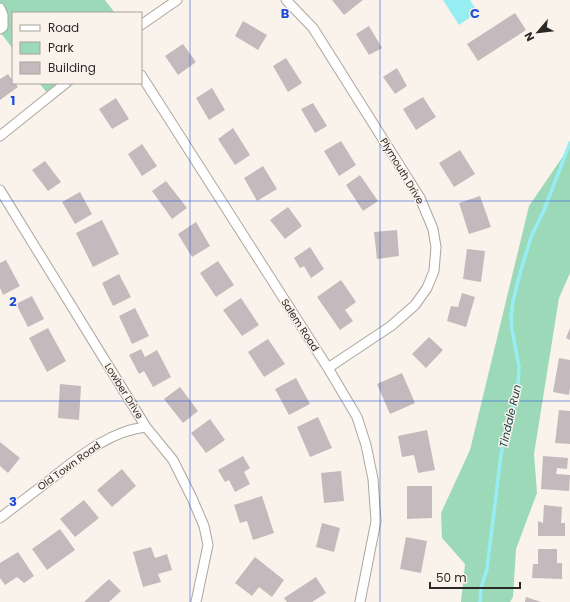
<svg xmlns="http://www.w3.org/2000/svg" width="570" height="602" viewBox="0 0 570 602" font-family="Poppins,sans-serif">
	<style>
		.green { fill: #9cd9b9 }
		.water { fill: #96eef3 }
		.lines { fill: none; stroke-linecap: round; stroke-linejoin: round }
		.stream { stroke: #96eef3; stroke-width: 3.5 }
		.building { fill: #c4b9bc }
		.minor-casing { stroke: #aca69f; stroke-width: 11 }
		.minor { stroke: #fff; stroke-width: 9 }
		.grid { fill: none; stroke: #1d4ed8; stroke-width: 1; stroke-opacity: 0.55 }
		.labels { text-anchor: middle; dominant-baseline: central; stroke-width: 3; stroke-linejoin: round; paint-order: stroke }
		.street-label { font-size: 10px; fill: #2b2926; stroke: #faf3eb }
		.water-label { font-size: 11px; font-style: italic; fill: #184144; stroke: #faf3eb }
		.grid-label { font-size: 13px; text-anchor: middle; font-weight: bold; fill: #1d4ed8; stroke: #faf3eb; stroke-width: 3; stroke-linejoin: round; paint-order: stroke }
	</style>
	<rect width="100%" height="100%" fill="#faf3eb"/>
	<path class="green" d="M0,0h105l10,13h-102v36l-13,-17z
		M39,83h36l-22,17z
		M570,146v127l-11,25 -25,156 3,39 -21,56 -3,48 -3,5h-49l4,-38 -23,-26 -1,-25 29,-63 59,-244z"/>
	<path class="water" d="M443,0h27l8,12 -19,13z"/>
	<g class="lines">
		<path class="stream" d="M480,602l1,-14 6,-19 14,-115 17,-67 1,-20 -7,-38 -1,-12 2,-16 6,-24 12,-40 13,-27 26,-67"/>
	</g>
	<path class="building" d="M332,0h31l-19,15z
		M515,13l11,17 -48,31 -11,-17z
		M243,21l24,14 -9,15 -23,-14z
		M369,26l13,22 -13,7 -13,-21z
		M183,44l13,18 -18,13 -13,-19z
		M286,58l16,25 -14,9 -15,-26z
		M397,68l10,18 -12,8 -12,-17z
		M8,74l5,7v2h2l3,4 -18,13v-21z
		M212,88l13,22 -16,10 -13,-22z
		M423,97l13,20 -20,13 -13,-21z
		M116,98l13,21 -17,10 -13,-20z
		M313,103l14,23 -12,7 -14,-24z
		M233,128l17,27 -15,10 -17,-26z
		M341,141l15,24 -17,11 -15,-25z
		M142,144l15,22 -15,10 -14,-22z
		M460,150l15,24 -21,13 -15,-24z
		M45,161l16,21 -13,9 -16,-21z
		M263,166l14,23 -20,12 -13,-23z
		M360,175l18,26 -15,10 -17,-26z
		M166,181l21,27 -15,11 -20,-28z
		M80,192l12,22 -17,10 -13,-22z
		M480,196l11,31 -22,7 -10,-31z
		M288,207l14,19 -17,13 -15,-19z
		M102,220l17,34 -26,13 -17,-34z
		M196,222l14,24 -18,11 -14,-23z
		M397,230l2,26 -22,3 -3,-27z
		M310,247l14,22 -13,9 -7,-12 -4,2 -6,-10z
		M467,249l18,2 -4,31 -18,-3z
		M6,260l14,26 -17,9 -3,-7v-25z
		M218,261l16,24 -18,12 -16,-24z
		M119,274l12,23 -18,9 -11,-23z
		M341,280l15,22 -11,8 8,11 -13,9 -23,-33z
		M462,293l13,4 -9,30 -19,-6 4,-15 7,1z
		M32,296l12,23 -16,8 -12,-23z
		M241,298l18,27 -17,11 -19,-26z
		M135,308l14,28 -17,8 -13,-28z
		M48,328l18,33 -19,11 -18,-34z
		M570,328v12l-4,-2z
		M429,337l14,13 -17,18 -14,-14z
		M268,339l17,25 -21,13 -16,-25z
		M141,349l4,8 12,-7 14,27 -18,10 -9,-16 -5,3 -10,-19z
		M559,358l11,2v27l-1,8 -16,-3z
		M402,373l13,30 -25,11 -13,-30z
		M296,378l14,26 -21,11 -14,-26z
		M60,384l21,2 -2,34 -21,-2z
		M180,387l18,24 -15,12 -19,-24z
		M559,410l11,1v33l-15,-1z
		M318,417l14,31 -22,9 -13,-30z
		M210,419l15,21 -19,13 -15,-20z
		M427,430l8,40 -17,3 -4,-18 -12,2 -4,-21z
		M0,442l20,16 -12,15 -8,-7z
		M243,456l7,12 -6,4 6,12 -15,8 -6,-12 -4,2 -7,-12z
		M543,456l25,2 -1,11 -10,-1 -1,6 14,1 -1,16 -28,-2z
		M122,469l14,17 -24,21 -15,-17z
		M341,471l3,30 -20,2 -3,-30z
		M407,486h25v32l-25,1z
		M262,496l12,37 -21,7 -6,-19 -7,2 -6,-18z
		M84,500l15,18 -24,19 -15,-18z
		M544,505l18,2 -1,16h4v13h-27v-15l5,2z
		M322,523l18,5 -6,24 -18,-5z
		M60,529l15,21 -28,20 -15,-21z
		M406,537l21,4 -6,32 -21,-4z
		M151,547l4,11 12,-4 5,16 -14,4 3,8 -18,5 -10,-35z
		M538,549h19v14h5v16l-30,-1 1,-14h5z
		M18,552l16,24 -10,7 -7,-6 -12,8 -5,-7v-15z
		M255,557l29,23 -12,17 -13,-10 -7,9 -17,-13z
		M316,577l10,16 -14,9h-25l-3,-4z
		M109,579l12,12 -12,11h-25z
		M526,597l15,5h-16z"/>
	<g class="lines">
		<g class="minor-casing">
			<path id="minor" d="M286,0l27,28 107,170 13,31 3,18 -2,24 -7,17 -12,17 -24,21 -63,42
				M0,8l3,7v12l-3,2
				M141,25l36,-25
				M141,75l187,293 29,49 9,28 7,34 3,42 -16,81
				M0,136l66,-53
				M0,190l146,237 27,33 19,38 12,28 4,19 -12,57
				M0,518c17,-13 34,-26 51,-39 28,-22 58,-48 95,-52"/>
		</g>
		<use href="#minor" class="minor"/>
	</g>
	<path class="grid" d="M190,0v602M380,0v602M0,201h570M0,401h570"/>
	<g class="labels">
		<g class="street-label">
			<text transform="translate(402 171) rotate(59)">Plymouth Drive</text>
			<text transform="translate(300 325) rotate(57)">Salem Road</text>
			<text transform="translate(124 391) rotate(58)">Lowber Drive</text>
			<text transform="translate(69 466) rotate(-36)">Old Town Road</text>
		</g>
		<g class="water-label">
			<text transform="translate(510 416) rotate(-77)">Tindale Run</text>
		</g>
	</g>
	<g class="grid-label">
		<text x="285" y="18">B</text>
		<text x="475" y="18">C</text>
		<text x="13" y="105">1</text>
		<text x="13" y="306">2</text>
		<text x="13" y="506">3</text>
	</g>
	<rect x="12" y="12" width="130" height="72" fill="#faf3eb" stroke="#a7a29c"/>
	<rect x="20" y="25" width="20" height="6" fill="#ffffff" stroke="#a7a29c"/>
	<text x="48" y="32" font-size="12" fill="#2b2926">Road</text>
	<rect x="20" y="42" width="20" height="12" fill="#9cd9b9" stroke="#a7a29c"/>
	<text x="48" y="52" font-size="12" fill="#2b2926">Park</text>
	<rect x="20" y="62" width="20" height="12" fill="#c4b9bc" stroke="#a7a29c"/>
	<text x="48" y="72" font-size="12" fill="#2b2926">Building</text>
	<g transform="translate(538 32) rotate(242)" stroke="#faf3eb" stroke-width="3" paint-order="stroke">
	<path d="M0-3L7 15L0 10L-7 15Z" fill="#2b2926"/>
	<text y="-6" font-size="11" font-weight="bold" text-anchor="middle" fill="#2b2926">N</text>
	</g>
	<path d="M430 582v6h90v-6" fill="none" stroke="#2b2926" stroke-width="2"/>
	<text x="436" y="582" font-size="12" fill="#2b2926" stroke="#faf3eb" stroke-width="3" paint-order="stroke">50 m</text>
</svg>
